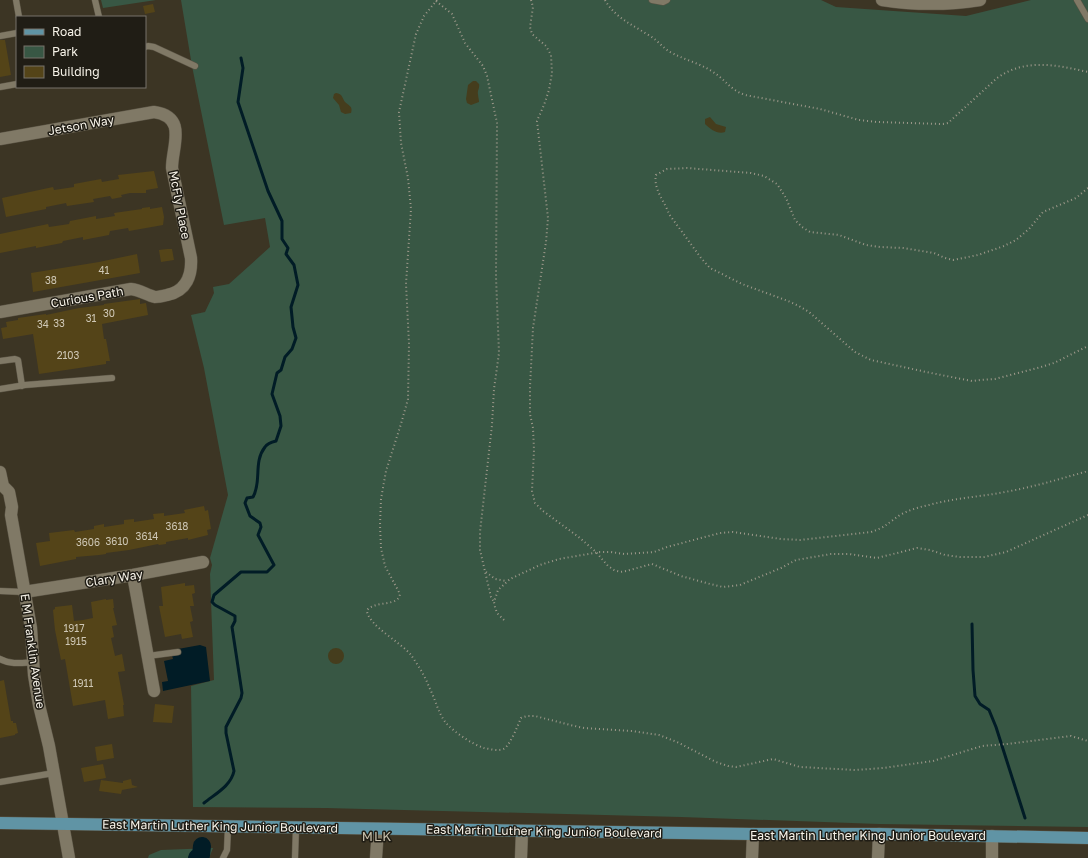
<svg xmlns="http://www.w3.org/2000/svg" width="1088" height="858" viewBox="0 0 1088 858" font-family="'Golos Text',sans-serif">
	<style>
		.green { fill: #385744 }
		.sand { fill: #453d1d }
		.water { fill: #011c26 }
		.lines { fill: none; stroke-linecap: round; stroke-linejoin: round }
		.stream { stroke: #011c26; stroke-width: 3 }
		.river { stroke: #011c26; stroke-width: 18 }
		.building { fill: #544418 }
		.service-casing { stroke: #5a5445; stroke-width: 7 }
		.minor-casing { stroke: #5a5445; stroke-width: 13 }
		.tertiary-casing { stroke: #5a5445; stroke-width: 13 }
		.secondary-casing { stroke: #5a5445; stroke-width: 13 }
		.primary-casing { stroke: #5a5445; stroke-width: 13 }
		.path { stroke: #9e998b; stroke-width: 2; stroke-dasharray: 1 3; stroke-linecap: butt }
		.service { stroke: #807966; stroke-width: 6 }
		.minor { stroke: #807966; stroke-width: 12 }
		.tertiary { stroke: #807966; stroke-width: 12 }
		.secondary { stroke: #807966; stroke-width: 12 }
		.primary { stroke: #6094a5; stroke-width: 12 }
		.labels { text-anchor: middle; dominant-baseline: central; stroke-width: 3; stroke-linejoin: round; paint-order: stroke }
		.number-label { font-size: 10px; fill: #cec7b5 }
		.street-label { font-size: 12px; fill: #f7f3e9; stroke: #201d15 }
		.neighbourhood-label { font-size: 13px; letter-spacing: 1px; fill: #c7bfab; stroke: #201d15 }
	</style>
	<rect width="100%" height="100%" fill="#3c3524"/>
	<path class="green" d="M101,0h55l-53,8z
		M181,0h640l15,7 130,9 65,-16h57v827l-209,-3 -198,-7 -355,-9 -133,-1 -2,-121 23,-6 -4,-106 2,-9 -2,-7 18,-63 -24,-127 -13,-53 14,-3 9,-19 -1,-6 16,-3 41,-37 -5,-29 -41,7 -32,-159z
		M213,848l-4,10h-61l1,-3 12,-5z"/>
	<path class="sand" d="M473,81h3l3,3c1,4 -2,7 -1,10 0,3 1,5 1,8l-8,3 -4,-2 -1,-4 2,-14z
		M336,93c7,1 6,5 9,9 4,4 8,4 6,11l-6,1 -4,-2 -2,-7 -6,-7 1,-4z
		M710,117l6,7 10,3 -1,5c-7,3 -15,-3 -20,-8v-5z
		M328 656a8 8 0 1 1 16 0a8 8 0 1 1-16 0Z"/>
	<path class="water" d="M200,645l6,2 4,34 -47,10 -1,-9 6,-1 -4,-20 9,-2 -1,-4 6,-6z"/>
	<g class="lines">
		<path class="stream" d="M972,624l1,46 2,26 5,8 9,6 7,17 29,91
			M204,803c11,-9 27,-17 30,-32l-8,-38v-6l15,-29 1,-5 -10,-66 3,-6v-5l-20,-11 -3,-3 2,-7 27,-23h26l7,-7 -16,-30 3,-8 -1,-4 -10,-7 -5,-13 2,-5 6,-1c9,-15 0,-35 12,-50 2,-3 7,-5 11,-6l5,-15 -1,-10 -8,-22 5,-21 4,-3 4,-13 7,-8 4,-11 -3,-11 -2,-20 7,-22 -4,-20 -8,-11 2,-6 -6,-9v-18l-14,-30 -30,-89 5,-34 -2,-10"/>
		<path class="river" d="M197,858l4,-3 1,-9"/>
	</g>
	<path class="building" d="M153,4l2,8 -10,2 -2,-8z
		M0,40h5l6,35 -11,2z
		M154,171l4,17 -12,2v3h-16l-9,2 1,2 -10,2 -2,-3 -17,3 1,3 -27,4 -1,-3 -20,4v2l-40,8 -4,-19 51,-11 1,3 20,-3v-3l27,-5 1,3 17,-3 -1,-4z
		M150,207v2l12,-2 2,10 -1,8 -34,6 -1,-3 -18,3 -1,4 -26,5v-3l-20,4 -1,2 -26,5v-2l-36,7v-19l48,-10 1,3 20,-3 1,-3 26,-5v3l19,-3 -1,-3 28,-4v-1z
		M167,249h5l2,11 -13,2 -2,-12z
		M137,254l3,19 -107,19 -2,-19 68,-11z
		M140,299v5l6,-1 2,12 -46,9 2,15h2l4,22h-4v3l-67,10 -6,-40 -30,5 -2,-11 6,-1 -1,-5 12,-2v-2l28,-4v1l33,-7 25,-3v-1z
		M204,506l1,5 3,-1 3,19 -4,1 1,5 -20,5v-2l-22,4v2l-7,1 -1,-1 -29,6 -23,3v1l-7,1 -23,2v2l-36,7 -4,-23 14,-2 -1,-8 25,-3 1,2 19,-3v-3l10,-2v3l20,-3v-4l10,-1v3l20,-3 -1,-5 11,-1v3l21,-3 -1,-3z
		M185,583v3l9,-1 1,8 -3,1 2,12h-4l3,15 -3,1 3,15 -11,2 -1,-5 -16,3 -6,-31h4l-2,-19z
		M106,599v1l7,-1 1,9h-1l4,17 -5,1 2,11 -3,1 4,18 7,-2 3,17 -7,1 6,33h-1l1,11 -16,3 -3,-19 -32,6 -8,-47 -4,1 -6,-30 -2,-20 2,-1v-2l17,-2 2,16 9,-1 10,-2 -2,-16z
		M4,680l7,41h2v2h3l2,10 -3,1v1l-15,3v-57z
		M155,704l19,2 -2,17 -19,-1z
		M112,744l2,14 -17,3 -2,-14z
		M103,764l3,14 -22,4 -3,-14z
		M131,779l1,6 6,2 -16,3 -1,4 -22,-3 2,-11 22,3v-2z"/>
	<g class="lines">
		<g class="service-casing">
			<path id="service" d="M16,0l3,17
				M95,0l4,17
				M652,0l11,2 4,-2
				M1077,0l11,19
				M0,36l17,-3
				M145,47l3,-1 6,1 41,19
				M0,87l17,-3
				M0,361l15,-2 3,1 4,26
				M0,389l25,-4 87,-7
				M0,591l24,1
				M148,656l30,-4
				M0,659c11,6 21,4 34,3
				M0,782l54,-9
				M223,858l4,-8 1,-23
				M295,858l1,-31"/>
		</g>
		<g class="minor-casing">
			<path id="minor" d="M0,139l154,-27c34,5 18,34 18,56l19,90c1,17 -4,33 -24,37 -4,1 -8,2 -12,2 -8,-2 -15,-7 -24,-8l-131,23
				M133,575l21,116
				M24,592l109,-17 70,-13
				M376,858l2,-29
				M521,858l1,-27
				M752,858l1,-24
				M878,858l1,-24
				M992,858v-22"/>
		</g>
		<g class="tertiary-casing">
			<path id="tertiary" d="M0,472l3,14 6,6 3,15 -1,8 20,113 3,47 5,30 10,41 20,112"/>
		</g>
		<g class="secondary-casing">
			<path id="secondary" d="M882,0c32,5 66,5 98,0"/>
		</g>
		<g class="primary-casing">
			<path id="primary" d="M0,823l753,11h126l209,4"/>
		</g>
		<path class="path" d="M437,0l-13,16 -8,18 -17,78 2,31 7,35 3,31 -5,75 3,60 -1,55 -7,25 -15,47 -5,28 -1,26 1,23 4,18 15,28c-2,13 -23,6 -33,16 0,15 35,33 44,45 7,10 14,21 18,32 6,11 9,26 17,36 9,10 26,21 38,25 6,1 16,4 21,0 6,-5 13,-23 16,-30l6,-2h8l35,9 14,3 48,3 27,4 18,7 39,20 12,4 8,1 37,-8 27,8 55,3 28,-2 50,-7 49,-15 25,-2 64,-8 17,5
			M531,0l2,7 -3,20 2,7 14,12 5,9 1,18 -3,17 -5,15 -7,16 11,97 -2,24 -13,86 -3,59v27l3,14 1,22 -2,41 3,12 8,8 37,27 16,14 12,14 6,4 6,2 6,-1 26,-7 29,12 29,8 13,3 17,-2 41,-17 15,-8 35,-6h18l28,4 40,-10 13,2 15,5 15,2h24l22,-5 82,-37
			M605,0c10,18 28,25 45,36 9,5 14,14 24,18 12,6 27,10 39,18 13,8 16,17 32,23l75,14 39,11 18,2 66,2 5,-1 49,-45c28,-20 60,-13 91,-6
			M436,1l16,13 13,29 18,23 4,10 10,47 -1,154 3,76 -5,36 -2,36 -12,107v18l11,47 3,5
			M1088,188l-12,10 -33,14 -14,17 -13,11 -12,6 -26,9 -25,5 -8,-2 -11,-5 -31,-5 -23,-1 -14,-2 -27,-10 -29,-3 -8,-5 -7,-7 -9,-22 -9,-14 -13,-8 -13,-3 -64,-5 -20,1 -11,6c-3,14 9,27 13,39l32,44 9,10 32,16 46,17 11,5 10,6 46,40 16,8 60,13 41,8 8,-1 15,-1 46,-12 13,-4 34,-17
			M486,572l9,7 11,2
			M504,620l-7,-7 -2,-6 -1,-5 4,-12 12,-11 30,-14 19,-6 41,-7h11l13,2 30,-2 13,-5 53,-14 13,-1 48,7 19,1 71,-8c15,-5 17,-9 29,-17 9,-5 19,-8 29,-10 25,-7 50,-8 76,-13 28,-5 55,-13 83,-21"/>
		<use href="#service" class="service"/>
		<use href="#minor" class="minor"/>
		<use href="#tertiary" class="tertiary"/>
		<use href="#secondary" class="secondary"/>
		<use href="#primary" class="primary"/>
	</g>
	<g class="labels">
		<g class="number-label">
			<text x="104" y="270">41</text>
			<text x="51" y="280">38</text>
			<text x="109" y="313">30</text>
			<text x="91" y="318">31</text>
			<text x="59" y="323">33</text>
			<text x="43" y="324">34</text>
			<text x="68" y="355">2103</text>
			<text x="177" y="526">3618</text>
			<text x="147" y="536">3614</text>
			<text x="117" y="541">3610</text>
			<text x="88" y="542">3606</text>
			<text x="74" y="628">1917</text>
			<text x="76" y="641">1915</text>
			<text x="83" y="683">1911</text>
		</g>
		<g class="street-label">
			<text transform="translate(81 125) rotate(-10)">Jetson Way</text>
			<text transform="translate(180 205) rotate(79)">McFly Place</text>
			<text transform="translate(87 297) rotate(-10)">Curious Path</text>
			<text transform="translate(114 578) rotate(-9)">Clary Way</text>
			<text transform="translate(33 651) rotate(82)">E M Franklin Avenue</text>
			<text transform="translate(220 826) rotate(1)">East Martin Luther King Junior Boulevard</text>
			<text transform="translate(544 831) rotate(1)">East Martin Luther King Junior Boulevard</text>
			<text x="868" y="835">East Martin Luther King Junior Boulevard</text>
		</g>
		<g class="neighbourhood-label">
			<text x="377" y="836">MLK</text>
		</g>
	</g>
	<rect x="16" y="16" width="130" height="72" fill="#201d15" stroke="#76736a"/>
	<rect x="24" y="29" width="20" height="6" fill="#6094a5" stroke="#76736a"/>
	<text x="52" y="36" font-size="12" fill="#f7f3e9">Road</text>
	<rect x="24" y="46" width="20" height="12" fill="#385744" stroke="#76736a"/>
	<text x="52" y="56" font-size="12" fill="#f7f3e9">Park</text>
	<rect x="24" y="66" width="20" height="12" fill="#544418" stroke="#76736a"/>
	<text x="52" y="76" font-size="12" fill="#f7f3e9">Building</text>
</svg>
